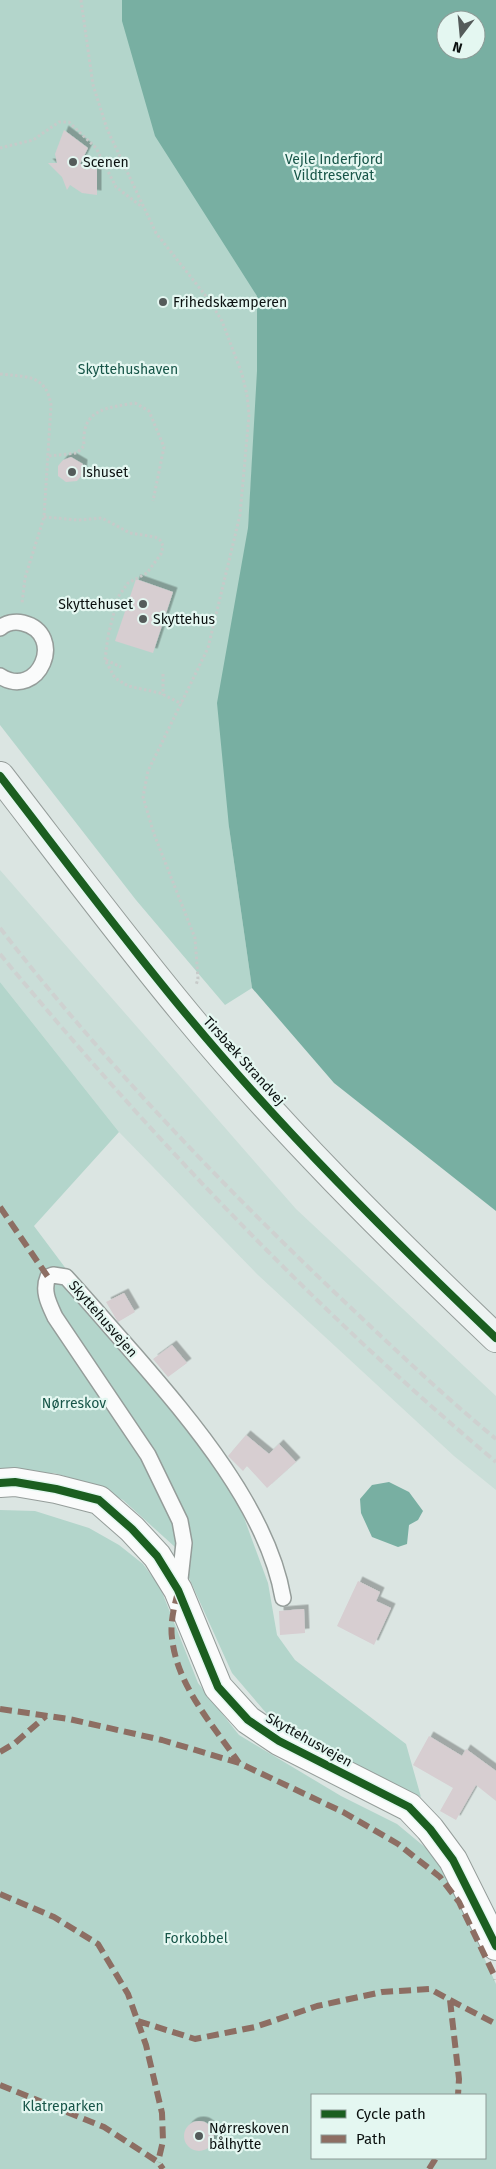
<svg xmlns="http://www.w3.org/2000/svg" width="496" height="2169" viewBox="0 0 496 2169" font-family="'Fira Sans',sans-serif">
	<style>
		.built { fill: #caded8 }
		.green { fill: #b3d5cb; fill-rule: evenodd }
		.water { fill: #78afa2; fill-rule: evenodd }
		.building { fill: #d7ced1; filter: url(#shadow) }
		.lines { fill: none; stroke-linecap: round; stroke-linejoin: round }
		.lane-casing { stroke: #959d9a; stroke-width: 18 }
		.street-casing { stroke: #959d9a; stroke-width: 30 }
		.secondary-casing { stroke: #959d9a; stroke-width: 30 }
		.path { stroke: #c7cac9; stroke-width: 3; stroke-dasharray: 2.5 2.5; stroke-linecap: butt }
		.lane { stroke: #fafbfb; stroke-width: 15 }
		.street { stroke: #fafbfb; stroke-width: 28 }
		.secondary { stroke: #eef3f2; stroke-width: 28 }
		.rail { stroke: #ced1d0; stroke-width: 4; stroke-dasharray: 8 4; stroke-linecap: butt }
		.quiet { stroke: #8d6e63; stroke-width: 6; stroke-dasharray: 12 6; stroke-linecap: butt }
		.cycleway-casing { stroke: #e4f7f1; stroke-width: 11 }
		.cycleway { stroke: #1b5e20; stroke-width: 8 }
		.poi-dot { fill: #545b5a; stroke: #e4f7f1; stroke-width: 2 }
		.labels { text-anchor: middle; dominant-baseline: central; stroke-width: 4.5; stroke-linejoin: round; paint-order: stroke }
		.park-label { font-size: 14px; fill: #175548; stroke: #e4f7f1 }
		.poi-label { font-size: 14px; fill: #0b1110; stroke: #e4f7f1; text-anchor: start }
		.street-label { font-size: 14px; fill: #0b1110; stroke: #e4f7f1 }
	</style>
	<defs>
		<filter id="shadow"><feDropShadow dx="4.5" dy="-4.5" stdDeviation="0" flood-color="#0004"/></filter>
	</defs>
	<rect width="100%" height="100%" fill="#dbe5e2"/>
	<path class="built" d="M0,870l296,339 200,187v94l-42,-34 -196,-181 -139,-143 -119,-150z"/>
	<path class="green" d="M0,0h496v1198l-239,-808 -28,437 23,161 -27,17 -89,-105 -136,-175zM446,20h30v30h-30z
		M0,982l119,150 -85,94 202,270 32,87 9,52 18,25 111,84 15,53 -105,-53 -49,-30 -35,-41 -57,-126 -52,-47 -34,-17 -35,-10 -54,3z
		M0,1510l35,1 54,17 30,17 24,19 17,23 38,96 41,52 102,61 56,28 35,29 16,24 48,107v185h-496zM312,2095h173v63h-173z"/>
	<path class="water" d="M122,0h374v1211l-162,-128 -82,-95 -23,-161 -12,-124 31,-175 9,-157v-75l-102,-160 -33,-115zM446,20h30v30h-30z
		M389,1482l20,10 14,19 -5,9 -9,5 -2,19 -9,3 -26,-10 -11,-24 -1,-14 12,-14z"/>
	<path class="building" d="M64,130l24,18 -8,16 17,1v30l-15,-2 -12,-8 -3,5 -5,-13 -14,-14h9l-2,-9z
		M71,457l12,7 -1,11 -5,6 -11,1 -8,-6v-10l5,-6z
		M136,579l37,13 -20,61 -38,-12z
		M124,1293l11,19 -17,10 -12,-20z
		M172,1345l15,18 -19,14 -15,-18z
		M246,1435l23,19 10,-10 17,18 -29,26 -20,-22 -4,5 -15,-15z
		M358,1581l22,11 -4,9 15,7 -17,37 -37,-19z
		M304,1609l1,24 -25,2 -1,-24z
		M429,1736l33,20 4,-7 30,22v30l-20,-16 -20,35 -16,-9 13,-23 -40,-23z
		M184 2136a15 15 0 1 1 30 0a15 15 0 1 1-30 0Z"/>
	<g class="lines">
		<g class="lane-casing">
			<path id="lane" d="M0,628c6,-5 15,-7 23,-5 44,11 16,78 -23,53
				M179,1588l5,-45 -4,-22 -32,-66 -93,-138c-6,-13 -13,-26 -7,-40l5,-2 13,2c23,25 45,51 68,77 57,66 134,156 149,244"/>
		</g>
		<g class="street-casing">
			<path id="street" d="M0,1483l15,-1 41,7 43,11 33,29 25,27 21,34 40,97 30,33 31,21 130,66 21,22 23,31 43,86"/>
		</g>
		<g class="secondary-casing">
			<path id="secondary" d="M0,776c61,79 122,161 186,238 95,115 202,221 310,324"/>
		</g>
		<path class="path" d="M81,0l12,85 14,44 49,104 53,67 13,21 20,53 5,21 2,20 -9,100 -32,133 -60,123 -5,26 11,37 41,104 3,41 -2,6
			M0,148l33,-8 26,-18h10l27,26 20,39 26,20
			M0,374c26,3 46,0 51,31l-7,112 -19,61 -3,25
			M49,456l28,-3 7,-7c-3,-37 22,-38 51,-43l14,8 15,36 -11,54
			M44,517l34,3 24,-2 28,15 25,4 5,3 3,6 -2,8 -14,19 -19,10 -10,14 -10,39 -3,24 10,18 13,8 32,7 22,11
			M106,660l15,7
			M163,674v21"/>
		<use href="#lane" class="lane"/>
		<use href="#street" class="street"/>
		<use href="#secondary" class="secondary"/>
		<path class="rail" d="M0,928c99,128 212,247 329,359 55,52 109,104 167,152
			M0,954c151,183 314,355 496,508"/>
		<path class="quiet" d="M0,1207l48,70
			M178,1592c-4,15 -8,31 -6,46 5,48 41,87 67,125
			M0,1709l69,10 93,21 77,23 104,49 55,32 42,33 19,25 37,77
			M0,1752l15,-9 31,-27
			M0,1894l54,23 44,27 30,50 18,51 16,68 1,28 -5,21
			M450,2000l46,24
			M138,2021l57,18 60,-12 62,-21 65,-14 48,-3 20,11 9,79 -1,16
			M0,2085l104,42 54,35 5,7
			M429,2169l7,-11"/>
		<g class="cycleway-casing">
			<path id="cycleway" d="M0,776c61,79 122,161 186,238 95,115 202,221 310,324
				M0,1483l15,-1 41,7 43,11 33,29 25,27 21,34 40,97 30,33 31,21 130,66 21,22 23,31 43,86"/>
		</g>
		<use href="#cycleway" class="cycleway"/>
	</g>
	<g class="poi-dot">
		<circle cx="73" cy="162" r="5"/>
		<circle cx="163" cy="302" r="5"/>
		<circle cx="72" cy="472" r="5"/>
		<circle cx="143" cy="604" r="5"/>
		<circle cx="143" cy="619" r="5"/>
		<circle cx="199" cy="2136" r="5"/>
	</g>
	<g class="labels">
		<g class="park-label">
			<text x="334" y="159">Vejle Inderfjord<tspan x="334" dy="16">Vildtreservat</tspan></text>
			<text x="128" y="369">Skyttehushaven</text>
			<text x="74" y="1403">Nørreskov</text>
			<text x="196" y="1938">Forkobbel</text>
			<text x="63" y="2106">Klatreparken</text>
		</g>
		<g class="poi-label">
			<text x="83" y="162">Scenen</text>
			<text x="173" y="302">Frihedskæmperen</text>
			<text x="82" y="472">Ishuset</text>
			<text x="133" y="604" text-anchor="end">Skyttehuset</text>
			<text x="153" y="619">Skyttehus</text>
			<text x="209" y="2128">Nørreskoven<tspan x="209" dy="16">bålhytte</tspan></text>
		</g>
		<g class="street-label">
			<text transform="translate(244 1061) rotate(48)">Tirsbæk Strandvej</text>
			<text transform="translate(103 1319) rotate(49)">Skyttehusvejen</text>
			<text transform="translate(309 1740) rotate(29)">Skyttehusvejen</text>
		</g>
	</g>
	<rect x="311" y="2094" width="175" height="65" fill="#e4f7f1" stroke="#8d9b97"/>
	<rect x="321" y="2110" width="25" height="8" fill="#1b5e20" stroke="#8d9b97"/>
	<text x="356" y="2119" font-size="15" fill="#0b1110">Cycle path</text>
	<rect x="321" y="2135" width="25" height="8" fill="#8d6e63" stroke="#8d9b97"/>
	<text x="356" y="2144" font-size="15" fill="#0b1110">Path</text>
	<g transform="translate(461 35) rotate(196)"><circle r="24" fill="#e4f7f1" stroke="#8d9b97"/>
	<path d="M0-4L9 19L0 12L-9 19Z" fill="#545b5a"/>
	<text y="-8" font-size="14" font-weight="bold" text-anchor="middle" fill="#0b1110">N</text>
	</g>
</svg>
